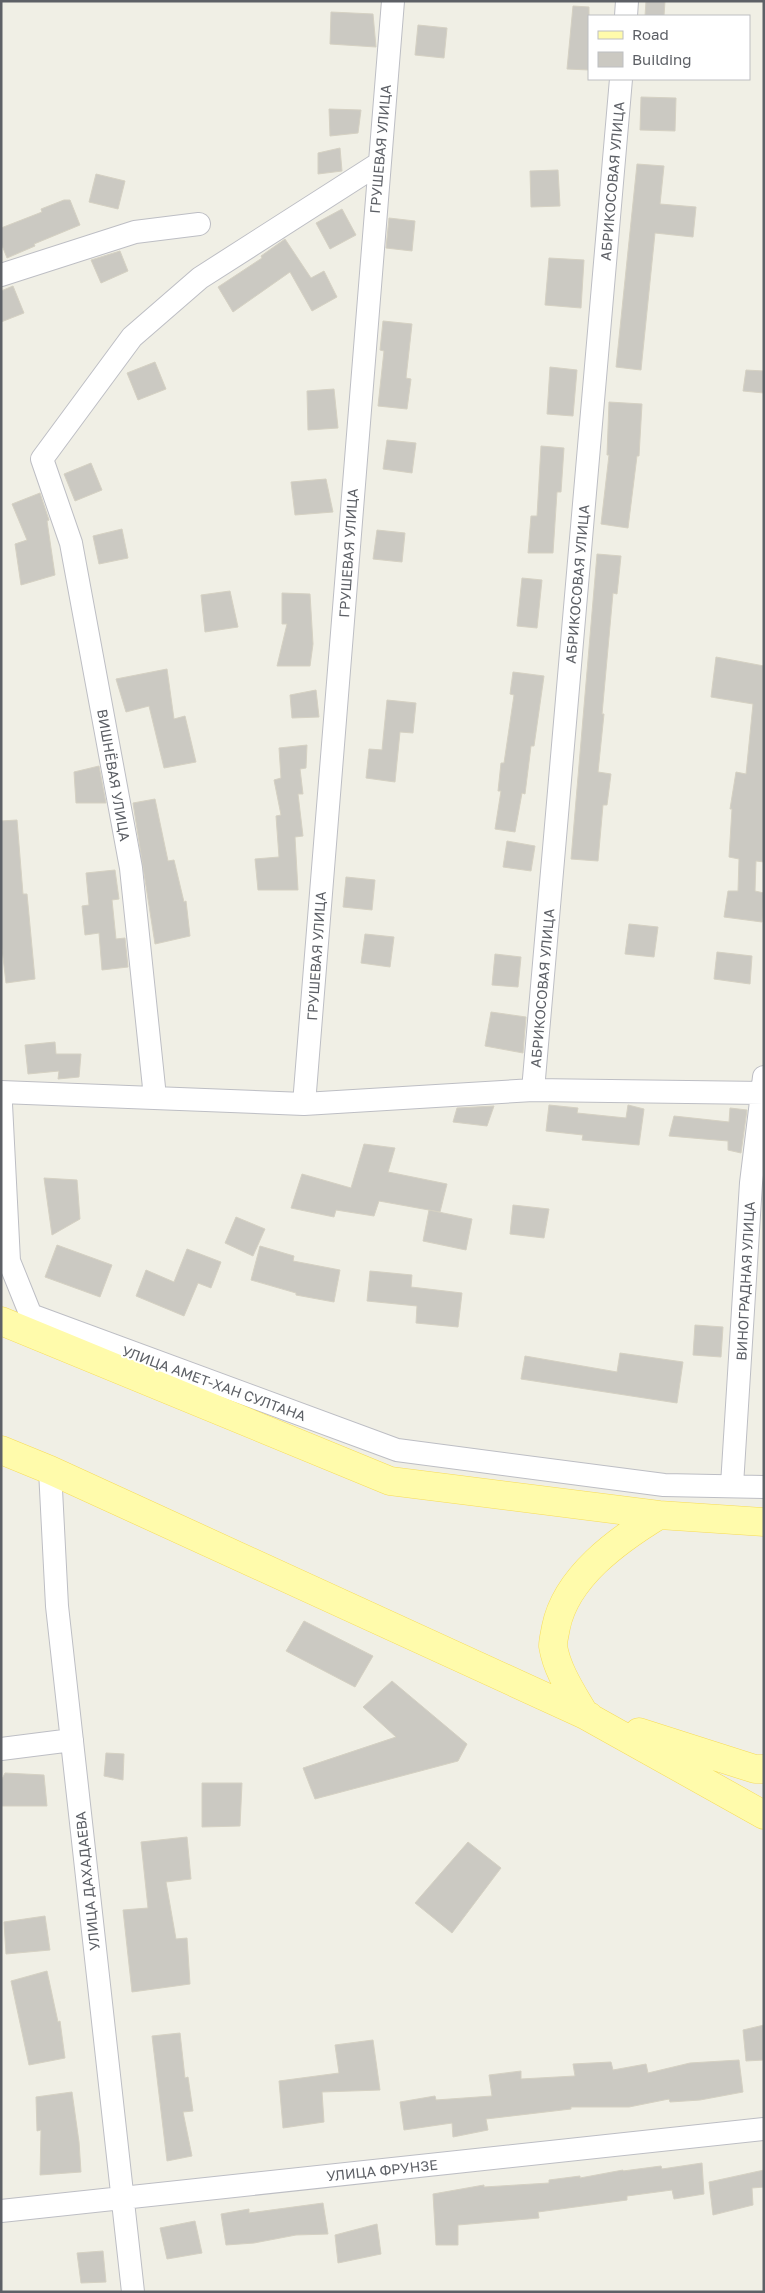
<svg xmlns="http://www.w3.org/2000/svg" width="765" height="2293" viewBox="0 0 765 2293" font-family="'Golos Text',sans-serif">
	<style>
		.building { fill: #cbc9c2; stroke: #d5d1c3 }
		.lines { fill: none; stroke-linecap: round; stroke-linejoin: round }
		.minor-casing { stroke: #bdbec4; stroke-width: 24 }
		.primary-casing { stroke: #f7dc58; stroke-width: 29 }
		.minor { stroke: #fff; stroke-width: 22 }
		.primary { stroke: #fffbab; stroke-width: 28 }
		.labels { text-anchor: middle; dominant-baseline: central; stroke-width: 4; stroke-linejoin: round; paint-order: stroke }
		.street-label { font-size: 14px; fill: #5d6066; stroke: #fff }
	</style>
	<rect width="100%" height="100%" fill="#f0efe5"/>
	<path class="building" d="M646,1h19l-1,15h-19z
		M573,6l16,1v63l-22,-1z
		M331,12l42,2 3,33 -46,-3z
		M418,25l29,3 -3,30 -29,-3z
		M641,97l35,1 -1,33 -35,-1z
		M329,109l32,1 -3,23 -28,3z
		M340,148l2,23 -24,3v-21z
		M637,164l27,2 -4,38 36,3 -3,30 -38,-4 -14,137 -25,-3z
		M558,170l2,36 -29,1 -1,-36z
		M96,174l29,7 -7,28 -29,-7z
		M64,200h6l10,25 -46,19 1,2 -28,12 -6,-15v-15l41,-16 -1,-3z
		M342,209l14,26 -26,14 -14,-26z
		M389,218l26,3 -3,30 -26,-3z
		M285,239l26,39 13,-7 13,26 -25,14 -22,-39 -57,40 -15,-25 44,-29 -1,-2z
		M120,251l8,20 -27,12 -10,-23z
		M549,258l35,2 -3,48 -36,-3z
		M13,286l11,27 -23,9v-31z
		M383,321l29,3 -6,54 5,1 -4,30 -29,-3 6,-55 -4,-1z
		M155,362l11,27 -28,11 -11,-27z
		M550,367l27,3 -4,46 -26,-2z
		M746,370l18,1v22l-21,-2z
		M334,389l4,39 -30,2 -1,-39z
		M609,402l33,2 -3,52h-2l-9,72 -27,-4 8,-69h-2z
		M387,440l29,3 -4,30 -29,-4z
		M541,446l23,2 -3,44h-4l-4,61h-25l3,-37h6z
		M91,463l11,27 -27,11 -11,-27z
		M326,479l7,33 -38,3 -4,-33z
		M40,493l9,27 -2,1 8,54 -34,10 -6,-41 12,-4 -15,-36z
		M122,529l6,29 -29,6 -6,-28z
		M377,530l28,3 -3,29 -29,-3z
		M597,554l24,2 -4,38 -4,-1 -11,121h2l-6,58 13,2 -4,31h-4l-5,56 -27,-2z
		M522,578l20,2 -5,48 -20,-2z
		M230,591l8,36 -33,5 -4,-37z
		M282,593l28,1 3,50 -3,22h-33l10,-42h-5z
		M716,657l48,9v196l-8,-1 -1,30 9,2 -2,29 -38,-5 4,-26h10l1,-32 -10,-2 3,-48h-2l6,-37 10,2 7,-70 -42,-7z
		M167,669l7,50 11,-3 11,46 -32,6 -15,-62 -23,6 -10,-33z
		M513,672l31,4 -10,70h-3l-6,48 -3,-1 -7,39 -20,-3 6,-38h-3l3,-28h3l10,-68 -4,-1z
		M316,690l3,27 -27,1 -2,-23z
		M387,700l29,3 -3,30 -13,-1 -5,50 -29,-4 3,-29 13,1z
		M307,745l-1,23 -6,1 3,25h-5l5,42 -8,1 3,53h-40l-3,-31 24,-2 -3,-41 5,-1 -7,-35 7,-2 -2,-30z
		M99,766l7,37h-30l-2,-31z
		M155,799l13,62 6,-1 10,42 2,-1 4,35 -35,8 -22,-141z
		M17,820l6,74h4l8,85 -29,4 -5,-43v-119z
		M507,841l28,5 -4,25 -28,-4z
		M115,870l4,29 -7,1 4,39 9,-1 3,29 -26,3 -3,-37 -14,2 -3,-29 7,-1 -3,-32z
		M346,877l29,3 -3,30 -29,-3z
		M629,924l29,3 -4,30 -29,-3z
		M365,934l29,3 -4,30 -29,-4z
		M717,952l35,4 -2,28 -36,-5z
		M495,954l26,3 -3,30 -26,-2z
		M491,1012l35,5 -3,36 -38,-7z
		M55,1042l1,12h25l-2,23 -21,2 1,-8 -31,3 -3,-29z
		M549,1105l29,3 -1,5 49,5 2,-13 16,4 -5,36 -57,-5 1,-5 -37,-4z
		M494,1106l-7,20 -34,-4 4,-14z
		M730,1108l17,2 -6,43 -13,-3v-9l-59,-5 5,-20 55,6z
		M364,1144l31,4 -7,24 59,12 -7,28 -61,-11 -5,15 -38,-6 -2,7 -43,-9 11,-34 49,14z
		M44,1178l33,2 3,39 -28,16z
		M513,1205l36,4 -5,29 -34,-4z
		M429,1210l43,9 -6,31 -43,-9z
		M236,1217l29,12 -12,27 -28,-13z
		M57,1245l55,20 -12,32 -55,-20z
		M260,1246l34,10 -1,5 47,9 -6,32 -38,-7v-2l-45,-13z
		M187,1249l34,13 -10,26 -13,-5 -14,33 -48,-20 10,-26 28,12z
		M370,1271l42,4 -1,12 51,6 -4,34 -42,-4 1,-17 -50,-5z
		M695,1325l28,2 -2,30 -28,-2z
		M620,1353l63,9 -6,41 -156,-24 4,-23 92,16z
		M304,1621l69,35 -18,31 -69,-36z
		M392,1681l75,63 -9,17 -143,38 -12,-31 93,-31 -33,-30z
		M106,1753l18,1 -1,26 -19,-4z
		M5,1773l39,2 3,31h-46v-25z
		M202,1783h40l-2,43 -38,1z
		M187,1837l4,42 -25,3 10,57 11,-1 3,46 -58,8 -9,-82 25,-2 -7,-66z
		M468,1842l33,26 -49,65 -37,-30z
		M45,1916l5,34 -44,4 -2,-32z
		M47,1971l11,51 2,-1 5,37 -36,7 -18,-84z
		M764,2025v35l-18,1 -3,-31z
		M180,2033l5,45 3,-1 5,34 -10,1 9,44 -25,5 -15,-125z
		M373,2040l7,50 -58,2 2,30 -41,6 -4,-47 60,-8 -4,-28z
		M739,2060l4,32 -43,8 -30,2 -1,-3 -40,8h-58v2l-85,10 2,11 -35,7 -1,-14 -48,7 -4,-28 35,-6 1,4 56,-4 -3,-21 32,-4v8l54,-3 -2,-12 38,-2 2,8 33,-6 2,9 42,-10z
		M72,2092l7,50 2,30 -41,3 1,-45 -4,1 -1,-34z
		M702,2163l2,31 -30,5 -2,-9 -45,6v4l-89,12 1,6 -81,7v20h-22l-3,-51 51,-9v2l65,-4v-3l31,-4v2l43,-8v1l38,-5 1,3z
		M764,2170v17l-12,1 1,17 -40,10 -4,-33z
		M323,2203l5,31 -32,1 -42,8 -28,2 -5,-31 28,-5v4z
		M195,2221l7,32 -35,6 -7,-31z
		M377,2224l4,30 -43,9 -3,-28z
		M103,2251l3,31 -25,1 -4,-30z"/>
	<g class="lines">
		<g class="minor-casing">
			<path id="minor" d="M626,16l1,-15
				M1,275l134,-43 64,-8
				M533,1090l88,-1011
				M1,1092l303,12 229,-14 231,3
				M155,1097l-24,-229 -60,-325 -29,-84 90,-122 68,-59 178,-114
				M1,1104l8,157 27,67
				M304,1104l89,-1103
				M31,1315l366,135 267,35 100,2
				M50,1470l7,136 76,686
				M732,1485l19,-302 13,-106
				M1,1749l71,-9
				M1,2211l763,-82"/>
		</g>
		<g class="primary-casing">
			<path id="primary" d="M1,1321l389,160 269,34 105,7
				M1,1450l49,20 535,245 179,100
				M589,1716l-4,-1c-12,-21 -28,-44 -32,-69 0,-6 2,-13 3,-19 10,-50 62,-87 103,-112
				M639,1732l116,37h9"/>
		</g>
		<use href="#minor" class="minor"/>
		<use href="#primary" class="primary"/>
	</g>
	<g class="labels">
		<g class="street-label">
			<text transform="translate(380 149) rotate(-85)">ГРУШЕВАЯ УЛИЦА</text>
			<text transform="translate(612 181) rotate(-85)">АБРИКОСОВАЯ УЛИЦА</text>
			<text transform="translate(348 553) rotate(-86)">ГРУШЕВАЯ УЛИЦА</text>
			<text transform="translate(577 584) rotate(-85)">АБРИКОСОВАЯ УЛИЦА</text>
			<text transform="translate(114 775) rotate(80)">ВИШНЁВАЯ УЛИЦА</text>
			<text transform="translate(316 956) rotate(-86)">ГРУШЕВАЯ УЛИЦА</text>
			<text transform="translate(542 988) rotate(-85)">АБРИКОСОВАЯ УЛИЦА</text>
			<text transform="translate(745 1281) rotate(-87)">ВИНОГРАДНАЯ УЛИЦА</text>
			<text transform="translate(214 1383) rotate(20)">УЛИЦА АМЕТ-ХАН СУЛТАНА</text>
			<text transform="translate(87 1881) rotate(-96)">УЛИЦА ДАХАДАЕВА</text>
			<text transform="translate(382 2170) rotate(-6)">УЛИЦА ФРУНЗЕ</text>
		</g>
	</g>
	<rect width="765" height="2293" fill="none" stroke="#5d6066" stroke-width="5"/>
	<rect x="588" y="15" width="162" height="65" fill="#ffffff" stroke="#bebfc2"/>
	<rect x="598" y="31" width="25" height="8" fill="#fffbab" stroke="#bebfc2"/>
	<text x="632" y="40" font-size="15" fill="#5d6066">Road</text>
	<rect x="598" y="52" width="25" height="15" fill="#cbc9c2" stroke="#bebfc2"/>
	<text x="632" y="65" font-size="15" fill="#5d6066">Building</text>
</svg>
